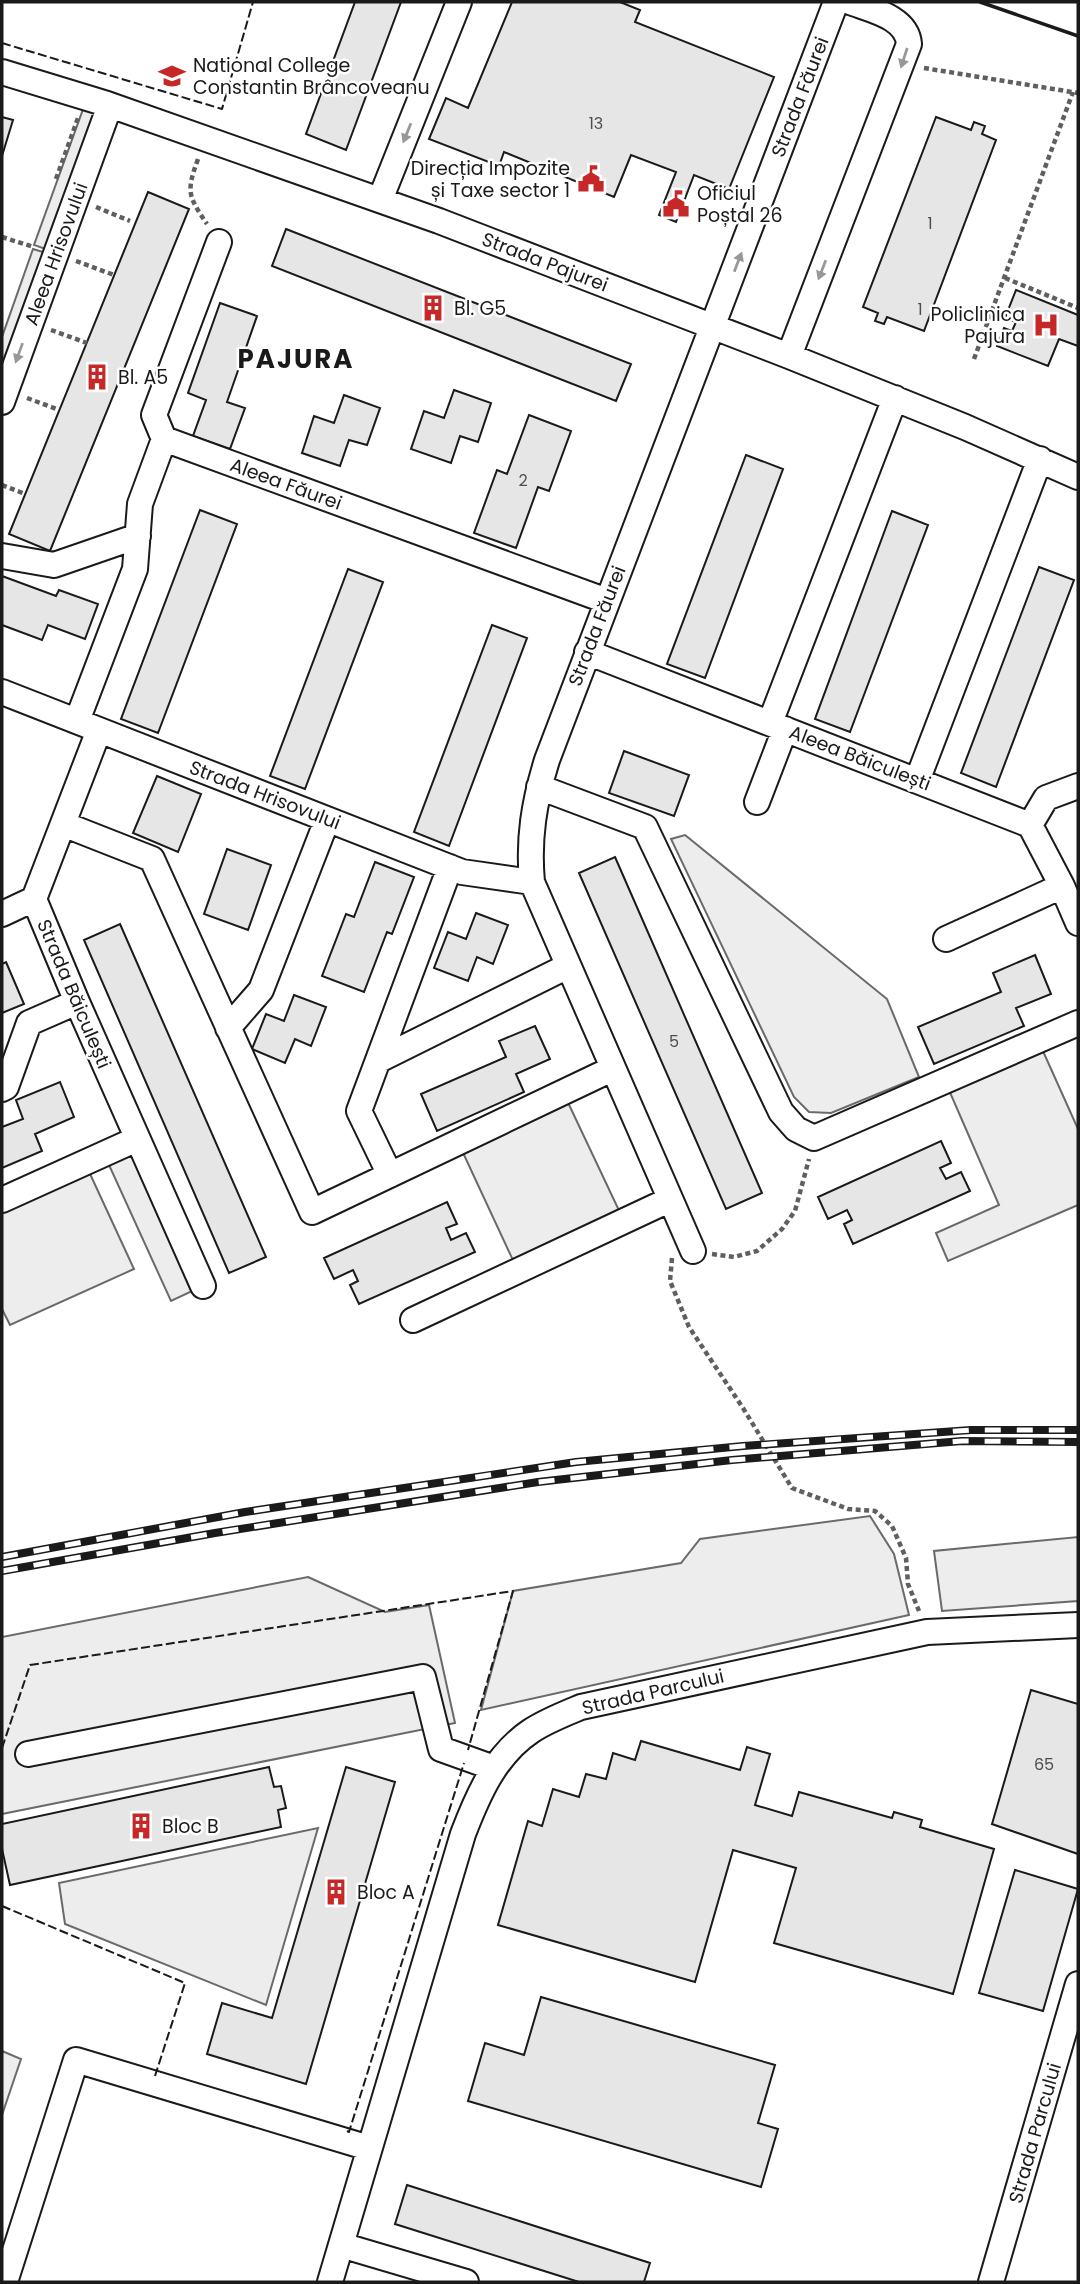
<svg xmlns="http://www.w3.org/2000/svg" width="1080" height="2284" viewBox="0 0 1080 2284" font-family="Poppins,sans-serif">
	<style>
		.built { fill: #ededed; stroke: #6a6a6a; stroke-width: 2 }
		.building { fill: #e6e6e6; stroke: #1a1a1a; stroke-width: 2 }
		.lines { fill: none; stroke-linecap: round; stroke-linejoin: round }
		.minor-casing { stroke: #1a1a1a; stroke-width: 28 }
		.path { stroke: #5f5f5f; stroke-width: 4.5; stroke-dasharray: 5 3.5; stroke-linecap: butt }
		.minor { stroke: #fff; stroke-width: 24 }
		.rail-casing { stroke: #1a1a1a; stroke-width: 8 }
		.rail { stroke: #fff; stroke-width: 5; stroke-dasharray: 16; stroke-linecap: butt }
		.fence { stroke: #1a1a1a; stroke-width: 2; stroke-dasharray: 9 3.5; stroke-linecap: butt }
		.wall { stroke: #1a1a1a; stroke-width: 3.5 }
		.oneway { fill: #989898 }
		.labels { text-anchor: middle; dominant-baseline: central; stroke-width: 5; stroke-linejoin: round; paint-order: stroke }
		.number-label { font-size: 16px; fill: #4d4d4d }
		.poi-label { font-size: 19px; fill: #1a1a1a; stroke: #fff; text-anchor: start }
		.street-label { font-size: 19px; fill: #1a1a1a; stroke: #fff }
		.district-label { font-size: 26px; font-weight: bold; letter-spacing: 2px; fill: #1a1a1a; stroke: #fff }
	</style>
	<rect width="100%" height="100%" fill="#fff"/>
	<path class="built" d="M86,101l20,6 -52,145 -20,-7z
		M33,249l20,6 -41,115 -10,-4v-29z
		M685,835l202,164 32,78 -88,36 -22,-1 -15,-15 -123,-258z
		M1038,1040l40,89v76l-130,56 -12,-28 63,-28 -54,-124z
		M563,1092l61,129 -106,50 -60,-129z
		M137,1139l66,147 -32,15 -67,-147z
		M85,1163l49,106 -124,56 -8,-16v-109z
		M870,1516l24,38 15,61 -428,95 32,-119 168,-28 19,-24z
		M1078,1537v64l-136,10 -8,-60z
		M308,1577l77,35 44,-7 26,118 -453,91v-177z
		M318,1828l-52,177 -201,-81 -6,-41z
		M2,2051l19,8 -19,56z"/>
	<path class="building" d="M355,2h46l-55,148 -40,-16z
		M512,2h108l20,8 -5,12 139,55 -45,112 -35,-14 -18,47 -17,-7 17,-43 -45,-17 -17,42 -110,-45 -5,14 -70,-27 17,-41 22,10z
		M2,117l11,3 -11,36z
		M936,117l35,13 3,-8 11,4 -3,8 14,6 -72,191 -37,-14 -3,7 -9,-3 3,-8 -15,-6z
		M148,192l41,17 -139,342 -41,-17z
		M286,229l345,135 -15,37 -344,-135z
		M1016,290l62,25v31l-19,-7 -11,27 -51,-20 7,-18 8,3 4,-9 -11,-4z
		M220,303l37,13 -30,86 18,6 -15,41 -37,-13 13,-36 -18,-7z
		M454,390l37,13 -13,39 -18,-6 -9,27 -40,-14 13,-38 20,7z
		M344,395l36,13 -13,37 -18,-5 -9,26 -38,-13 12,-37 20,7z
		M529,415l42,16 -22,60 -11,-4 -22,61 -42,-15 23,-63 10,4z
		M746,455l37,14 -78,209 -38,-14z
		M200,510l37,14 -79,209 -37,-14z
		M892,511l36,14 -78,207 -35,-13z
		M1039,567l35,13 -78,207 -35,-14z
		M348,569l35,13 -78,207 -35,-13z
		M2,576l54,20 3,-6 39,14 -13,35 -37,-14 -6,15 -40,-15z
		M492,625l35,13 -78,208 -35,-14z
		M624,751l65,24 -15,41 -65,-23z
		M157,776l44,18 -23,58 -45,-19z
		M227,849l44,16 -23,65 -44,-16z
		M615,857l147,336 -36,16 -147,-336z
		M375,862l39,15 -22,57 -5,-2 -23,60 -42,-16 24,-62 8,3z
		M476,913l32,12 -15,39 -16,-7 -9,24 -34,-13 14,-36 18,7z
		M120,924l146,333 -37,16 -145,-333z
		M1035,955l16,39 -35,14 8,18 -90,38 -16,-37 83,-35 -8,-19z
		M6,962l18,42 -22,9v-49z
		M294,995l32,12 -15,39 -16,-7 -10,24 -33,-14 14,-35 18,7z
		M535,1026l15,33 -34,15 8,18 -87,39 -16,-37 85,-37 -7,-16z
		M60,1082l14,35 -39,17 7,17 -40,17v-41l21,-8 -7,-19z
		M941,1141l10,22 -11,5 6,11 15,-7 9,19 -117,53 -9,-20 8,-4 -5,-10 -19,9 -10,-22z
		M447,1202l10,22 -11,4 5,12 15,-7 9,19 -116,52 -9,-19 8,-4 -5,-11 -19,9 -10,-21z
		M1031,1690l47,14v150l-86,-30z
		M641,1741l99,29 7,-23 23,7 -15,51 37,11 7,-24 93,26 2,-6 28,8 -2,7 74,22 -41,145 -179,-51 22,-75 -63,-18 -38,132 -197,-57 30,-104 14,5 11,-37 26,8 7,-23 20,5 7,-26 22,7z
		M269,1767l5,20 7,-1 5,22 -8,2 3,17 -271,58 -8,-36v-25z
		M346,1767l49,15 -89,302 -99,-30 15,-51 50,15z
		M1015,1870l63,19 -35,122 -64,-18z
		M541,1997l234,68 -17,58 20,6 -17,58 -293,-86 17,-58 39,12z
		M407,2185l243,78 -6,19h-65l-184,-58z"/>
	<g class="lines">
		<g class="minor-casing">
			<path id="minor" d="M2,72l105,32 332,117 350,135 176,71 113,50
				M380,200l79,-198
				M219,242l-65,173 10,24 443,162
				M789,356l120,-312c-2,-27 -38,-34 -59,-42
				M2,402l108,-297
				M2,556l52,9 84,-29
				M587,652l443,173 32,61 16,37
				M2,692l460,180 70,10
				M77,721l58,-152 5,-65 24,-65
				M770,723l125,-325
				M99,730l-65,169 43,103 126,284
				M917,781l123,-322
				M539,787l106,40 136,285 15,17 18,9 264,-115
				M757,802l28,-73
				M63,824l89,35 160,353 300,-143
				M1030,825l16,-27 32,-12
				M2,914l32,-15
				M946,939l116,-53
				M228,1028l33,-38 66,-170
				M379,1060l189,-94
				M2,1089l4,-2 23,-64 48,-21
				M390,1175l-31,-64 91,-244
				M2,1200l135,-61
				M693,1251l-161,-369c-4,-43 2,-80 15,-122 95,-253 194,-505 289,-758
				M413,1320l256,-120
				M28,1754l395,-77 18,72 53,19
				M341,2245l125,37
				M5,2282l71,-222 293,88
				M330,2282l133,-448c15,-39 32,-79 68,-103 15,-10 33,-17 50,-24l346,-75 151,-7
				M991,2282l87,-298"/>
		</g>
		<path class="path" d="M924,68l154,25
			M198,159c-12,33 -10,37 9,65
			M56,179l22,-61
			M96,207l34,14
			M2,237l32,10
			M76,261l38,14
			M1005,278l73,30
			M51,330l36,13
			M974,359l99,-267
			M27,398l32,12
			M2,485l23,9
			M712,1254l22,3 23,-6 25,-22 13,-18 14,-52
			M672,1258l-2,23 19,46 54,81 49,80 56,21 27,2 17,15 14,32 2,26 11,27"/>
		<use href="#minor" class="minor"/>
		<g class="rail-casing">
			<path id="rail" d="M2,1557l243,-45 331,-50 167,-16 228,-16h107
				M2,1571l213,-38 323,-51 194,-22 230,-19 116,1"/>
		</g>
		<use href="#rail" class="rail"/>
		<path class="fence" d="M2,43l220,66 31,-107
			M2,1748l28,-83 483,-74 -45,159
			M2,1906l183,77 -30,93
			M347,2131l2,1 115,-369"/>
		<path class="wall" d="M980,2l98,34"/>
	</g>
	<defs><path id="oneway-solid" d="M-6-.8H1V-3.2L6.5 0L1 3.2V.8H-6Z" transform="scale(1.75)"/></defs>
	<g class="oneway">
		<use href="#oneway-solid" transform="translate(904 58) rotate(108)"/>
		<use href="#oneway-solid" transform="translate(407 133) rotate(112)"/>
		<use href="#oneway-solid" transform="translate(738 262) rotate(-69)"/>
		<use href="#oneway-solid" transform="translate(822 270) rotate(111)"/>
		<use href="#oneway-solid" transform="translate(19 353) rotate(110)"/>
	</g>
	<defs>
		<g id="school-bare" transform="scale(2.1)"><path d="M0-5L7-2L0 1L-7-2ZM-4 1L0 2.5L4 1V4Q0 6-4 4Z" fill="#c62828" stroke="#fff" stroke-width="2.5" paint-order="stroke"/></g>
		<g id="civic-bare" transform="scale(2.1)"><path d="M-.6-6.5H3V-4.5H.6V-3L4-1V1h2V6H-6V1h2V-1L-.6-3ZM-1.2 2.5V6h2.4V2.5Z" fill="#c62828" stroke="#fff" stroke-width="2.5" paint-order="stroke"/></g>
		<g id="building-bare" transform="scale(2.1)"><path d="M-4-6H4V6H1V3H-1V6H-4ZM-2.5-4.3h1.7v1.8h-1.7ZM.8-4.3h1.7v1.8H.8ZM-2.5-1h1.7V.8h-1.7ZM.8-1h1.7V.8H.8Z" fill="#c62828" stroke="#fff" stroke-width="2.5" paint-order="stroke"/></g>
		<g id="hospital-bare" transform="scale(2.1)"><path d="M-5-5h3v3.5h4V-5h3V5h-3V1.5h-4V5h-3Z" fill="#c62828" stroke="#fff" stroke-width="2.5" paint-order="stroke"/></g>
	</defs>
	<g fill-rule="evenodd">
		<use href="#school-bare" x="172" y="76"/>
		<use href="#civic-bare" x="591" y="179"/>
		<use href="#civic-bare" x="676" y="204"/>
		<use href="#building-bare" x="433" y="308"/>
		<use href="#hospital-bare" x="1046" y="325"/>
		<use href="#building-bare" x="97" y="377"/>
		<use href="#building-bare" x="141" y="1826"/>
		<use href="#building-bare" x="336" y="1892"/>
	</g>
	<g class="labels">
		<g class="number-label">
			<text x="596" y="123">13</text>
			<text x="930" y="223">1</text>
			<text x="920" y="309">1</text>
			<text x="523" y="480">2</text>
			<text x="674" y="1041">5</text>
			<text x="1044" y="1764">65</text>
		</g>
		<g class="poi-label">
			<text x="193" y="65">National College<tspan x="193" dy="22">Constantin Brâncoveanu</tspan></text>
			<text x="570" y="168" text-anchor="end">Direcția Impozite<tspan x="570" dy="22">și Taxe sector 1</tspan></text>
			<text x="697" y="193">Oficiul<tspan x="697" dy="22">Poștal 26</tspan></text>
			<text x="454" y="308">Bl. G5</text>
			<text x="1025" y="314" text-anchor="end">Policlinica<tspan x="1025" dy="22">Pajura</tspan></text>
			<text x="118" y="377">Bl. A5</text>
			<text x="162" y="1826">Bloc B</text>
			<text x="357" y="1892">Bloc A</text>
		</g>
		<g class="street-label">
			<text transform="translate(800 97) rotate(-69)">Strada Făurei</text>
			<text transform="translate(56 254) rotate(-70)">Aleea Hrisovului</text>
			<text transform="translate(545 262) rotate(21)">Strada Pajurei</text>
			<text transform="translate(286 484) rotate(20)">Aleea Făurei</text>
			<text transform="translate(597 626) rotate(-69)">Strada Făurei</text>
			<text transform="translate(860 758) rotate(21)">Aleea Băiculești</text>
			<text transform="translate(265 795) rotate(21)">Strada Hrisovului</text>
			<text transform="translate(74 994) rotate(67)">Strada Băiculești</text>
			<text transform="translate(653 1692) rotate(-13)">Strada Parcului</text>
			<text transform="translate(1035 2133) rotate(-74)">Strada Parcului</text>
		</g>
		<g class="district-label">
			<text x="296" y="359">PAJURA</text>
		</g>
	</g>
	<rect width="1080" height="2284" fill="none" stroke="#1a1a1a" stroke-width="7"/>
</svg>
